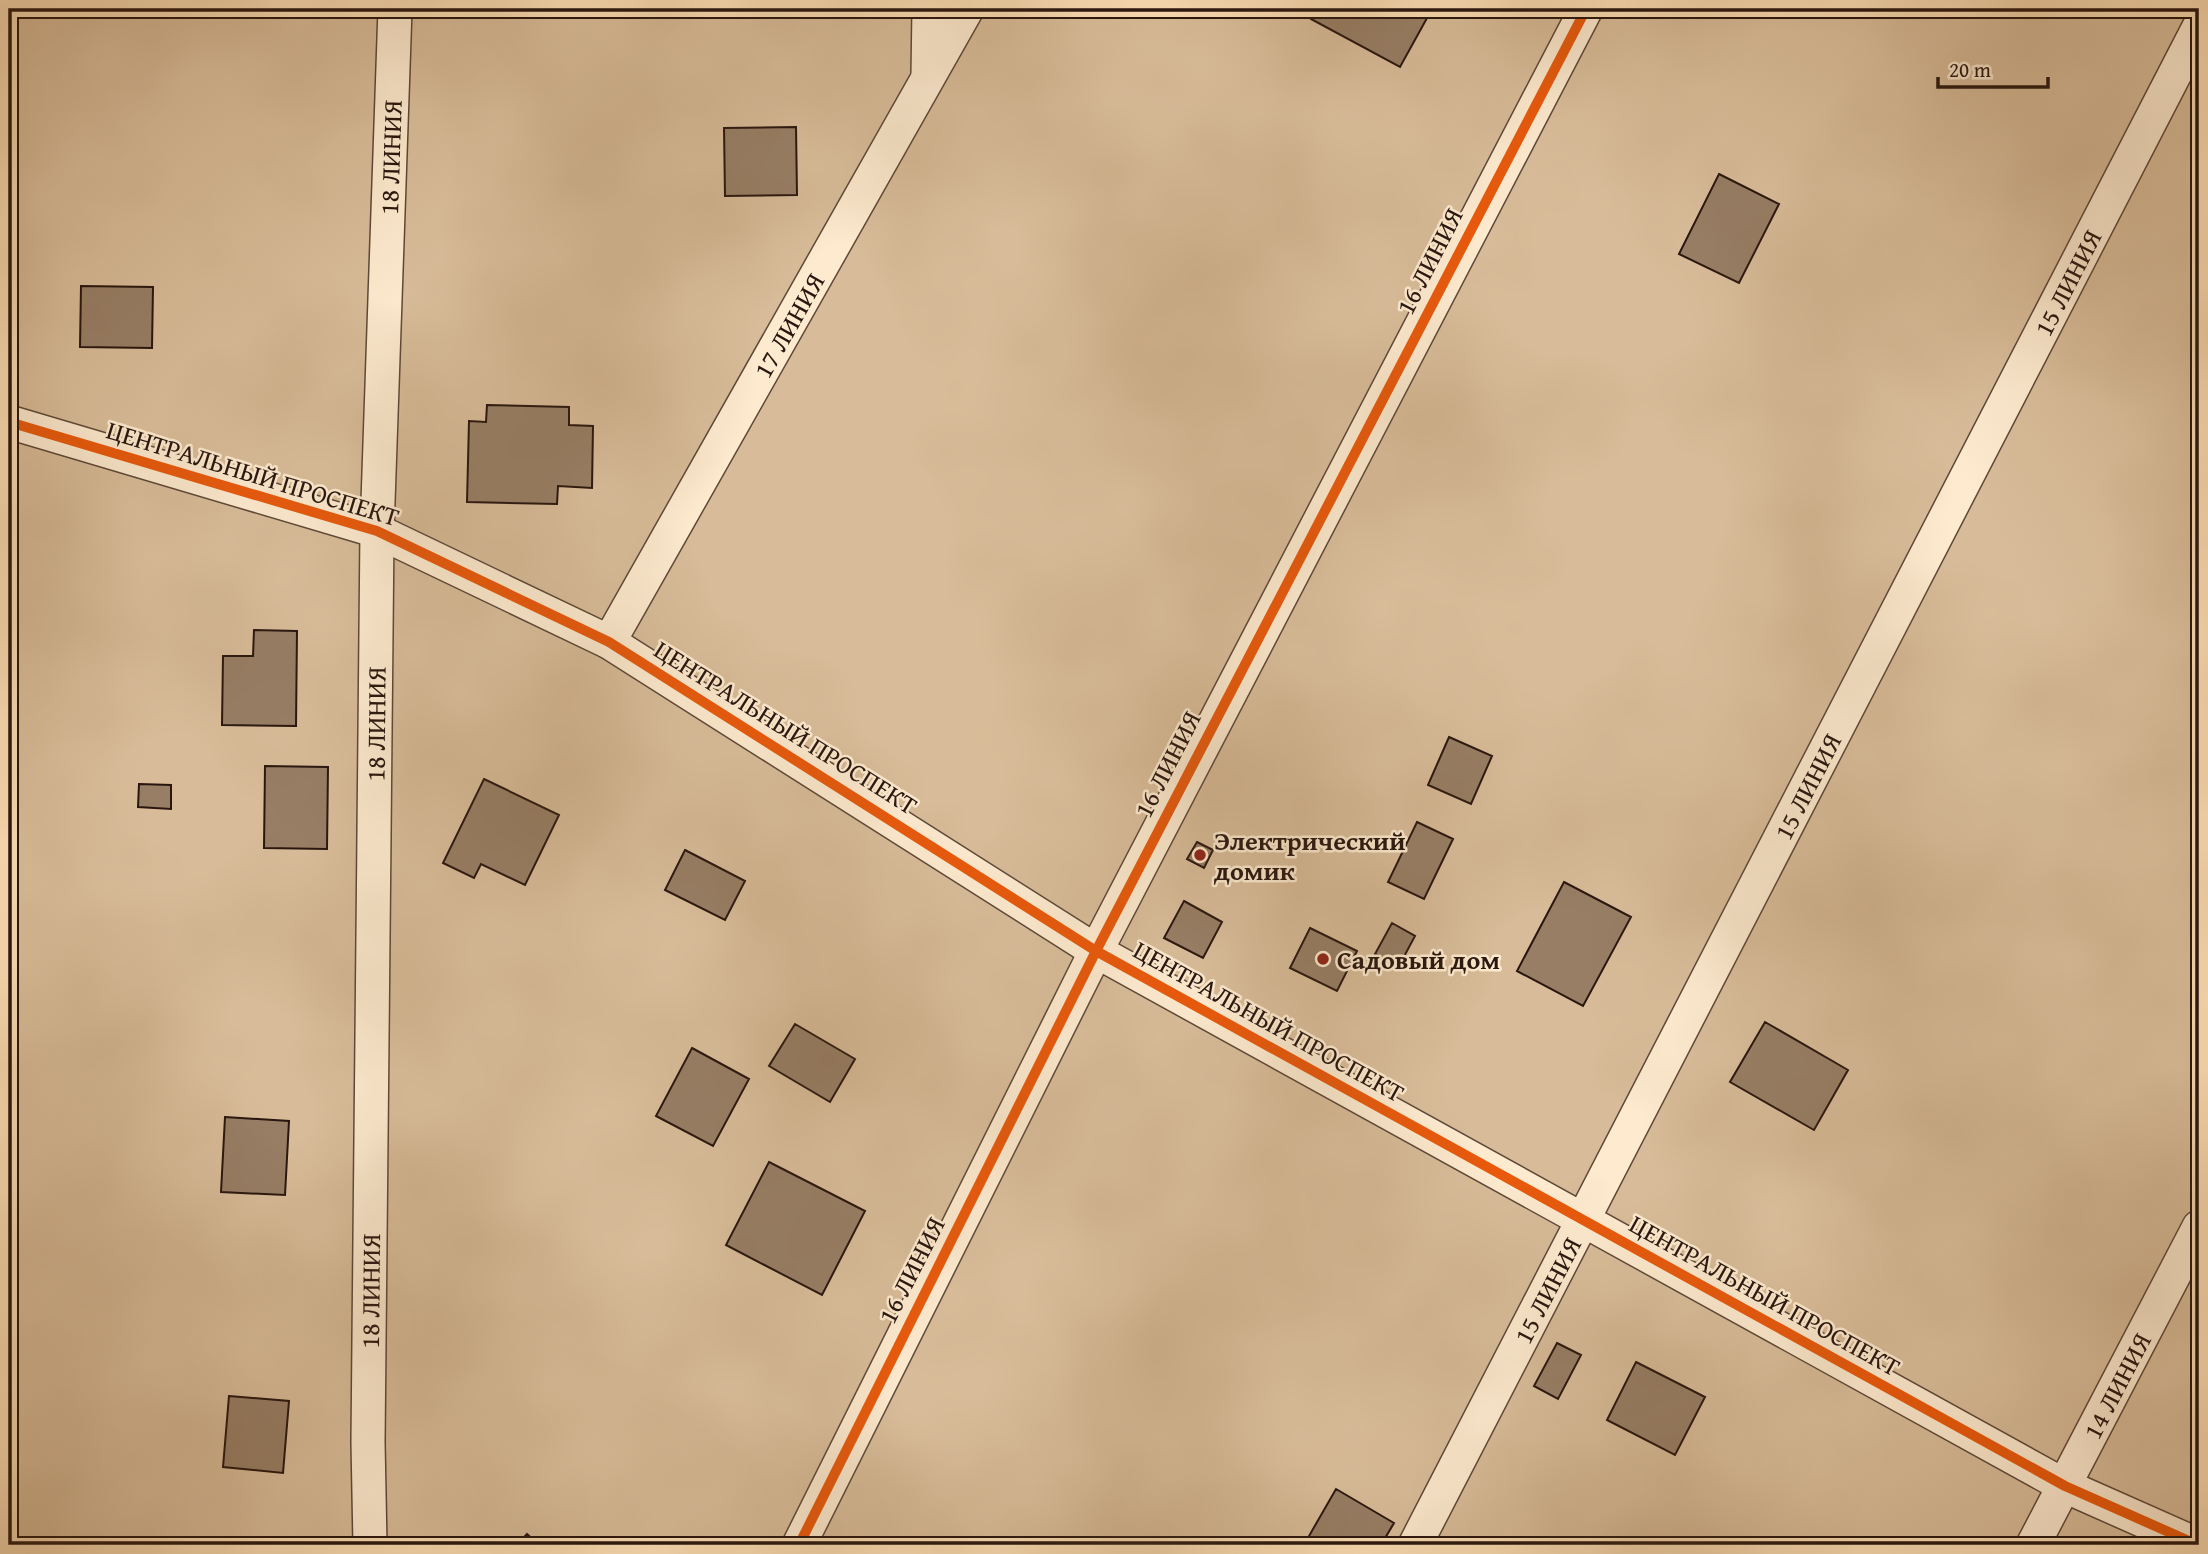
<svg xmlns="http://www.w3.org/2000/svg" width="2208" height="1554" viewBox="0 0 2208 1554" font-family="'Gentium Book Plus',serif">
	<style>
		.green { fill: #d8bc99; stroke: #806954; stroke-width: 2 }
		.building { fill: #977e65; stroke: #29160f; stroke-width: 2 }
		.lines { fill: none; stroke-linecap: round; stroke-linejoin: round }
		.street-casing { stroke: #5e4838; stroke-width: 36 }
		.street { stroke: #fdeacf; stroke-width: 33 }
		.cycleway-casing { stroke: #fdeacf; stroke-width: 15 }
		.cycleway { stroke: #e8590c; stroke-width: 10 }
		.poi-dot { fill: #8f2418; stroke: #fdeacf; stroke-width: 2.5 }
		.labels { text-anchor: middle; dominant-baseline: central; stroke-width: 5; stroke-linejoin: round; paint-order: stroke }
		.street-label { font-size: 26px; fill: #29160f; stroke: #fdeacf }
		.poi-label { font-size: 26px; font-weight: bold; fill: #29160f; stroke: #fdeacf; text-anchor: start }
	</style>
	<rect width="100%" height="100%" fill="#fcdeb5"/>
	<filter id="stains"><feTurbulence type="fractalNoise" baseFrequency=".00286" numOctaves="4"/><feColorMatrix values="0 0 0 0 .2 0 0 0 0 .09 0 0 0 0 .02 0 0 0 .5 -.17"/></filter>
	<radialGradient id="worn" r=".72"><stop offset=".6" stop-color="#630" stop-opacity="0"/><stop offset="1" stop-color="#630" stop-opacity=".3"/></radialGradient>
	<path class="green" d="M9,9h2190v1536h-2190z"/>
	<path class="building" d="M620,9h40v5h-40z
		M1316,9h116l-32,58 -89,-48z
		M796,127l1,68 -72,1 -1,-68z
		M1719,174l60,30 -40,79 -60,-29z
		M81,286l72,1 -1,61 -72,-1z
		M487,405l82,2v18l24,1 -1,62 -34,-2 -1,18 -90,-2 2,-81 17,1z
		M254,630l43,1 -1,95 -74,-1 1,-69h30z
		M1449,737l43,19 -21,48 -43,-19z
		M265,766l63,1 -1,82 -63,-1z
		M484,779l75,36 -34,70 -44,-21 -7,14 -31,-15z
		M139,784l32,1v24l-33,-2z
		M1417,822l36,17 -29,60 -36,-17z
		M1197,842l16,8 -9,18 -17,-9z
		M685,850l60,31 -20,39 -60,-30z
		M1564,882l67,35 -48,89 -66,-35z
		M1184,901l38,21 -19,36 -39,-20z
		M1392,923l23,13 -16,30 -24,-12z
		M1310,928l47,23 -20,40 -47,-23z
		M1765,1022l83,48 -34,60 -84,-48z
		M795,1024l60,35 -25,43 -61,-36z
		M692,1048l57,31 -36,67 -57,-30z
		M225,1117l64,4 -4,74 -64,-3z
		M769,1162l96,49 -43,84 -96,-50z
		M1557,1343l24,12 -23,44 -24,-13z
		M1636,1362l69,35 -30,58 -68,-35z
		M229,1396l60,5 -6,72 -60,-6z
		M1336,1489l58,34 -13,22h-55l-17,-9z
		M527,1534l12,11h-22z"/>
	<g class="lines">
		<g class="street-casing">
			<g id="street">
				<path d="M928,76l1,-67"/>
				<path d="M9,422l368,109 232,111 487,309 969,535 133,59"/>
				<path id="s1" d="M609,642l358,-633"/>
				<path id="s2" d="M370,1545l-2,-103 9,-911 18,-522"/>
				<path d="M799,1545l297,-594 490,-942"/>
				<path id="s3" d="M1415,1545l784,-1518"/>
				<path id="s4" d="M2033,1545l166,-318"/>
			</g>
		</g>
		<use href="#street" class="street"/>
		<g class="cycleway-casing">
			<path id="cycleway" d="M9,422l368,109 232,111 487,309 969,535 133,59
				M799,1545l297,-594 490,-942"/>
		</g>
		<use href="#cycleway" class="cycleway"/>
	</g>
	<g class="poi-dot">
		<circle cx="1200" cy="855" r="7"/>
		<circle cx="1323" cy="959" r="7"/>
	</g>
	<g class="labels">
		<g class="street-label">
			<text stroke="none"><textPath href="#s2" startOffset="1388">18 ЛИНИЯ</textPath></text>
			<text transform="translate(1429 261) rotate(-63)">16 ЛИНИЯ</text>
			<text stroke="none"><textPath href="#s3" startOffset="1421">15 ЛИНИЯ</textPath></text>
			<text stroke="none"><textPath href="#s1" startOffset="364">17 ЛИНИЯ</textPath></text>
			<text transform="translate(253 473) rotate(17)">ЦЕНТРАЛЬНЫЙ ПРОСПЕКТ</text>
			<text stroke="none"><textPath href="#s2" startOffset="821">18 ЛИНИЯ</textPath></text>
			<text transform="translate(786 727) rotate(32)">ЦЕНТРАЛЬНЫЙ ПРОСПЕКТ</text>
			<text transform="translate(1167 764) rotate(-63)">16 ЛИНИЯ</text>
			<text stroke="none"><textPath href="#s3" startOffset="854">15 ЛИНИЯ</textPath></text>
			<text transform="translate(1269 1021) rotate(29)">ЦЕНТРАЛЬНЫЙ ПРОСПЕКТ</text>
			<text transform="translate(911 1270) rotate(-63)">16 ЛИНИЯ</text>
			<text stroke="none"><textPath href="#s3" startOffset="287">15 ЛИНИЯ</textPath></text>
			<text stroke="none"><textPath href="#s2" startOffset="254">18 ЛИНИЯ</textPath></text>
			<text transform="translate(1765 1295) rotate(29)">ЦЕНТРАЛЬНЫЙ ПРОСПЕКТ</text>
			<text stroke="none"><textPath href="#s4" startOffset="180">14 ЛИНИЯ</textPath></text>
		</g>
		<g class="poi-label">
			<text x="1214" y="840">Электрический<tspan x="1214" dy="30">домик</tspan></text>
			<text x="1337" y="959">Садовый дом</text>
		</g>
	</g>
	<rect width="2208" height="1554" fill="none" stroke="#fcdeb5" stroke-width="35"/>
	<rect x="10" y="10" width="2187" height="1533" fill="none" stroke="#29160f" stroke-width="3.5"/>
	<rect x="18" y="18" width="2173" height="1519" fill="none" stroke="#29160f" stroke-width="2"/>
	<path d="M1938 77v10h110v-10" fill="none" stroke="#29160f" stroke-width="3.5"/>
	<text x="1949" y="77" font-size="21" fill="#29160f" stroke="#fdeacf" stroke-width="5" paint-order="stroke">20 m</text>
	<rect width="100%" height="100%" filter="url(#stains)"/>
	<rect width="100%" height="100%" fill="url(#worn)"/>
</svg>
